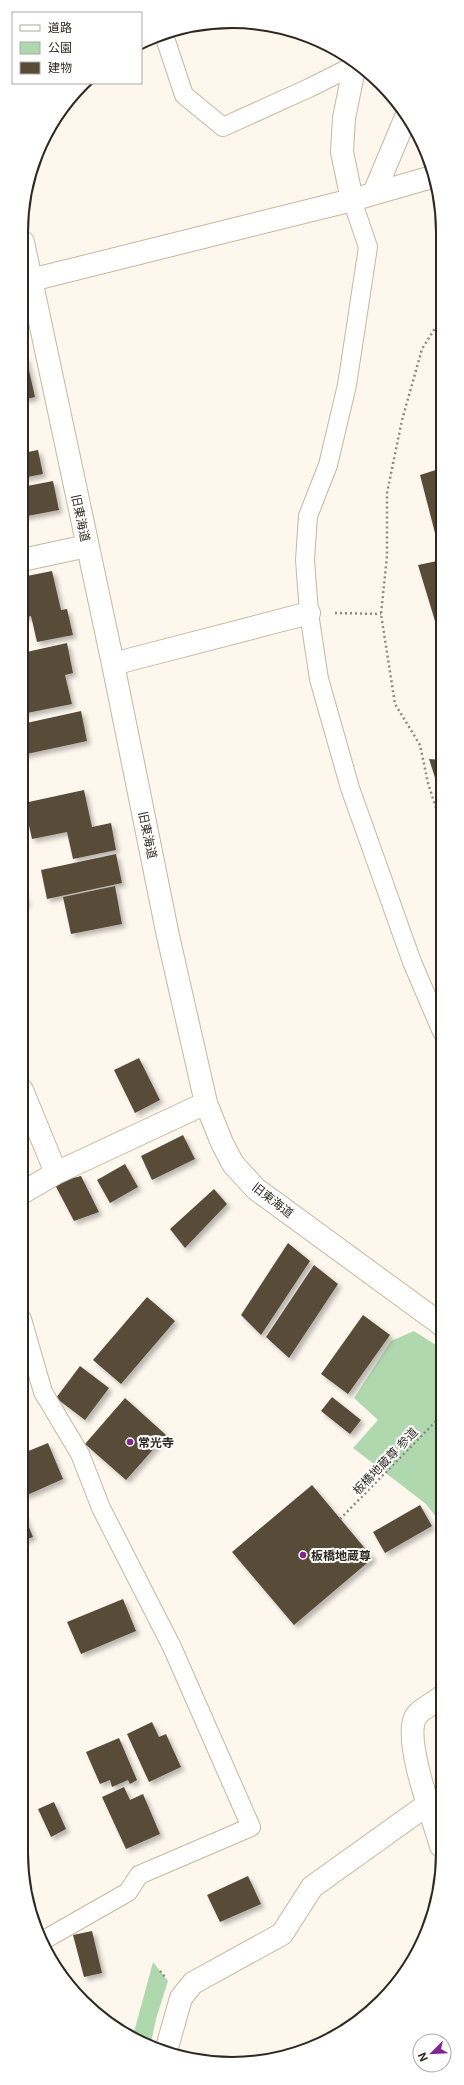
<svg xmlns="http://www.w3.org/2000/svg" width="464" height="2085" viewBox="0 0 464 2085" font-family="Inter,'Noto Sans JP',sans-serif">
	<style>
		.green { fill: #b0d8ae }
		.building { fill: #584c38; filter: url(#shadow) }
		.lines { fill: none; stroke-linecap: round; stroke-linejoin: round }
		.lane-casing { stroke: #c5b7a1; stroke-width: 20 }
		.street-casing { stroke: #c5b7a1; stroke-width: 24 }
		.secondary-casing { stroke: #c5b7a1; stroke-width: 24 }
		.path { stroke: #8e8980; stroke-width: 2.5; stroke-dasharray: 2 3; stroke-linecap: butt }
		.lane { stroke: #fff; stroke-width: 18 }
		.street { stroke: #fff; stroke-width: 22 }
		.secondary { stroke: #fff; stroke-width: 22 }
		.poi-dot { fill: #812591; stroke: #fff; stroke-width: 1.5 }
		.labels { text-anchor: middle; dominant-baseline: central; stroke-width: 4; stroke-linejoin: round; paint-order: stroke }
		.street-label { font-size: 12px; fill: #2e2920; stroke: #fff }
		.poi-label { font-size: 12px; font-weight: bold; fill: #2e2920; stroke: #fff; text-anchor: start }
		.rim { fill: none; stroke: #2e2920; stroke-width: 2 }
	</style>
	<defs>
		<filter id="shadow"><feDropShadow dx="3.5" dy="3.5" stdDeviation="2" flood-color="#0004"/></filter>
	</defs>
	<rect width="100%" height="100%" fill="#fdf7ee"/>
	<path class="green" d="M414,1331l28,18v170l-3,2 -13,-17 -73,-56 25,-28 -24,-22 37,-57z
		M153,1962l15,19 -12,38 -6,28 -17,-11z"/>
	<path class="building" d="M26,357l9,40 -12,3v-42z
		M38,450l5,24 -21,4 1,-25z
		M442,468v176l-24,-79 24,-5 -22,-85z
		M53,481l6,29 -37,7v-30z
		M52,571l9,39 6,-1 6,26 -36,7 -6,-26 -9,2v-41z
		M67,643l6,30 -8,2 7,29 -50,10v-61z
		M81,711l6,30 -65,14v-31z
		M429,759l13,1v39z
		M84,790l8,37 19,-4 5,27 -43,9 -6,-27 -35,7 -8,-36z
		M116,854l6,29 -75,16 -6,-29z
		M115,886l7,38 -51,10 -8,-37z
		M22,887l5,17 -5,2z
		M139,1058l21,42 -25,13 -21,-43z
		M183,1135l12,24 -43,21 -11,-24z
		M125,1164l13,23 -28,16 -13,-23z
		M81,1176l18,36 -25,9 -20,-38z
		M214,1189l13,15 -42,44 -15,-19z
		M288,1243l22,18 -49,74 -20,-20z
		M314,1265l24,19 -49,74 -23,-21z
		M147,1297l28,24 -54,63 -28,-24z
		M363,1315l27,20 -42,59 -27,-20z
		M80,1366l29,22 -24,32 -29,-22z
		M332,1397l29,23 -11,14 -29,-23z
		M125,1398l41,37 -40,45 -41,-36z
		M48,1443l15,36 -38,17 -4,-9v-33z
		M312,1485l61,73 -79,67 -62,-73z
		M420,1505l12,21 -47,27 -12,-21z
		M21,1508l12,29 -12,4z
		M123,1599l13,32 -55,23 -14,-32z
		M152,1722l7,15 7,-3 15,33 -32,15 -22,-48z
		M119,1738l18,42 -7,4 -2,-4 -16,7 -2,-7 -10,4 -14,-32z
		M124,1787l6,13 13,-6 17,40 -34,15 -24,-52z
		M54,1802l12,27 -15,8 -13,-28z
		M248,1876l13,28 -41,18 -13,-27z
		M92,1931l10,42 -18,4 -11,-42z"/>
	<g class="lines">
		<g class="lane-casing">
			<path id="lane" d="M164,35l20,60 39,32 86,-39 46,-23
				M352,200l16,47 -21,138 -19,80 -20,51 -3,44 4,53 10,66 31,109 62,174 30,70
				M22,1319l21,73 37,62 21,54 71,139 79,180 -112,48 -11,17 -86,49"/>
		</g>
		<g class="street-casing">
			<path id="street" d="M374,193l32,-76
				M352,200l-10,-48 2,-34 11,-54
				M31,280l321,-80 80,-23
				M22,560l65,-14
				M113,664l196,-51
				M22,1090l34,83
				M22,1193l34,-20 150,-70
				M441,1846c-8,-28 -37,-103 -26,-128 4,-8 19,-15 26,-21
				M166,2051l15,-53 12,-15 89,-49 30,-47 116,-83"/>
		</g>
		<g class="secondary-casing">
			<path id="secondary" d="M23,242l90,422 55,272 38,167 16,40 11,21 23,25 186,136"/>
		</g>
		<path class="path" d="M335,613l46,1
			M442,827l-14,-44 -8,-38 -25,-41 -14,-90 6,-58v-63l15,-73 20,-71 20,-32
			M340,1519l102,-104
			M160,1971l5,6"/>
		<use href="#lane" class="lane"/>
		<use href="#street" class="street"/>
		<use href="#secondary" class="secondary"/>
	</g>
	<g class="poi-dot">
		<circle cx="130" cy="1442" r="4"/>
		<circle cx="303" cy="1555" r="4"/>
	</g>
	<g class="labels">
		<g class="street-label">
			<text transform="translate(81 518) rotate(78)">旧東海道</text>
			<text transform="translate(148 835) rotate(78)">旧東海道</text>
			<text transform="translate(273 1200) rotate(38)">旧東海道</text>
			<text transform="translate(385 1461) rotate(-46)">板橋地蔵尊 参道</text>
		</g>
		<g class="poi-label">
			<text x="138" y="1442">常光寺</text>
			<text x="311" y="1555">板橋地蔵尊</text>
		</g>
	</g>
	<path d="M0 0H464V2085H0ZM232 28H232A204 204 0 0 1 436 232V1853A204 204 0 0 1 232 2057H232A204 204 0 0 1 28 1853V232A204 204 0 0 1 232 28Z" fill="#fff" fill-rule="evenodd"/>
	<path class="rim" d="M232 28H232A204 204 0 0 1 436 232V1853A204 204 0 0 1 232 2057H232A204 204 0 0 1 28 1853V232A204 204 0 0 1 232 28Z"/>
	<rect x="12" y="12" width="130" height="72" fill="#ffffff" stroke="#aba9a6"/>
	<rect x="20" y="25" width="20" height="6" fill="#ffffff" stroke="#aba9a6"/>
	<text x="48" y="32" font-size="12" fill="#2e2920">道路</text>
	<rect x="20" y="42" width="20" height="12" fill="#b0d8ae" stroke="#aba9a6"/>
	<text x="48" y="52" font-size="12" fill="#2e2920">公園</text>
	<rect x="20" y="62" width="20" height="12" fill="#584c38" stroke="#aba9a6"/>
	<text x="48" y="72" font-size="12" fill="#2e2920">建物</text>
	<g transform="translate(432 2053) rotate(246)"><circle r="19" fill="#ffffff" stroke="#aba9a6"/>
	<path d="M0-3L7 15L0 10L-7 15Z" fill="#812591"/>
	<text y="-6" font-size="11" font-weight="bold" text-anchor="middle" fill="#2e2920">N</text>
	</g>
</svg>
